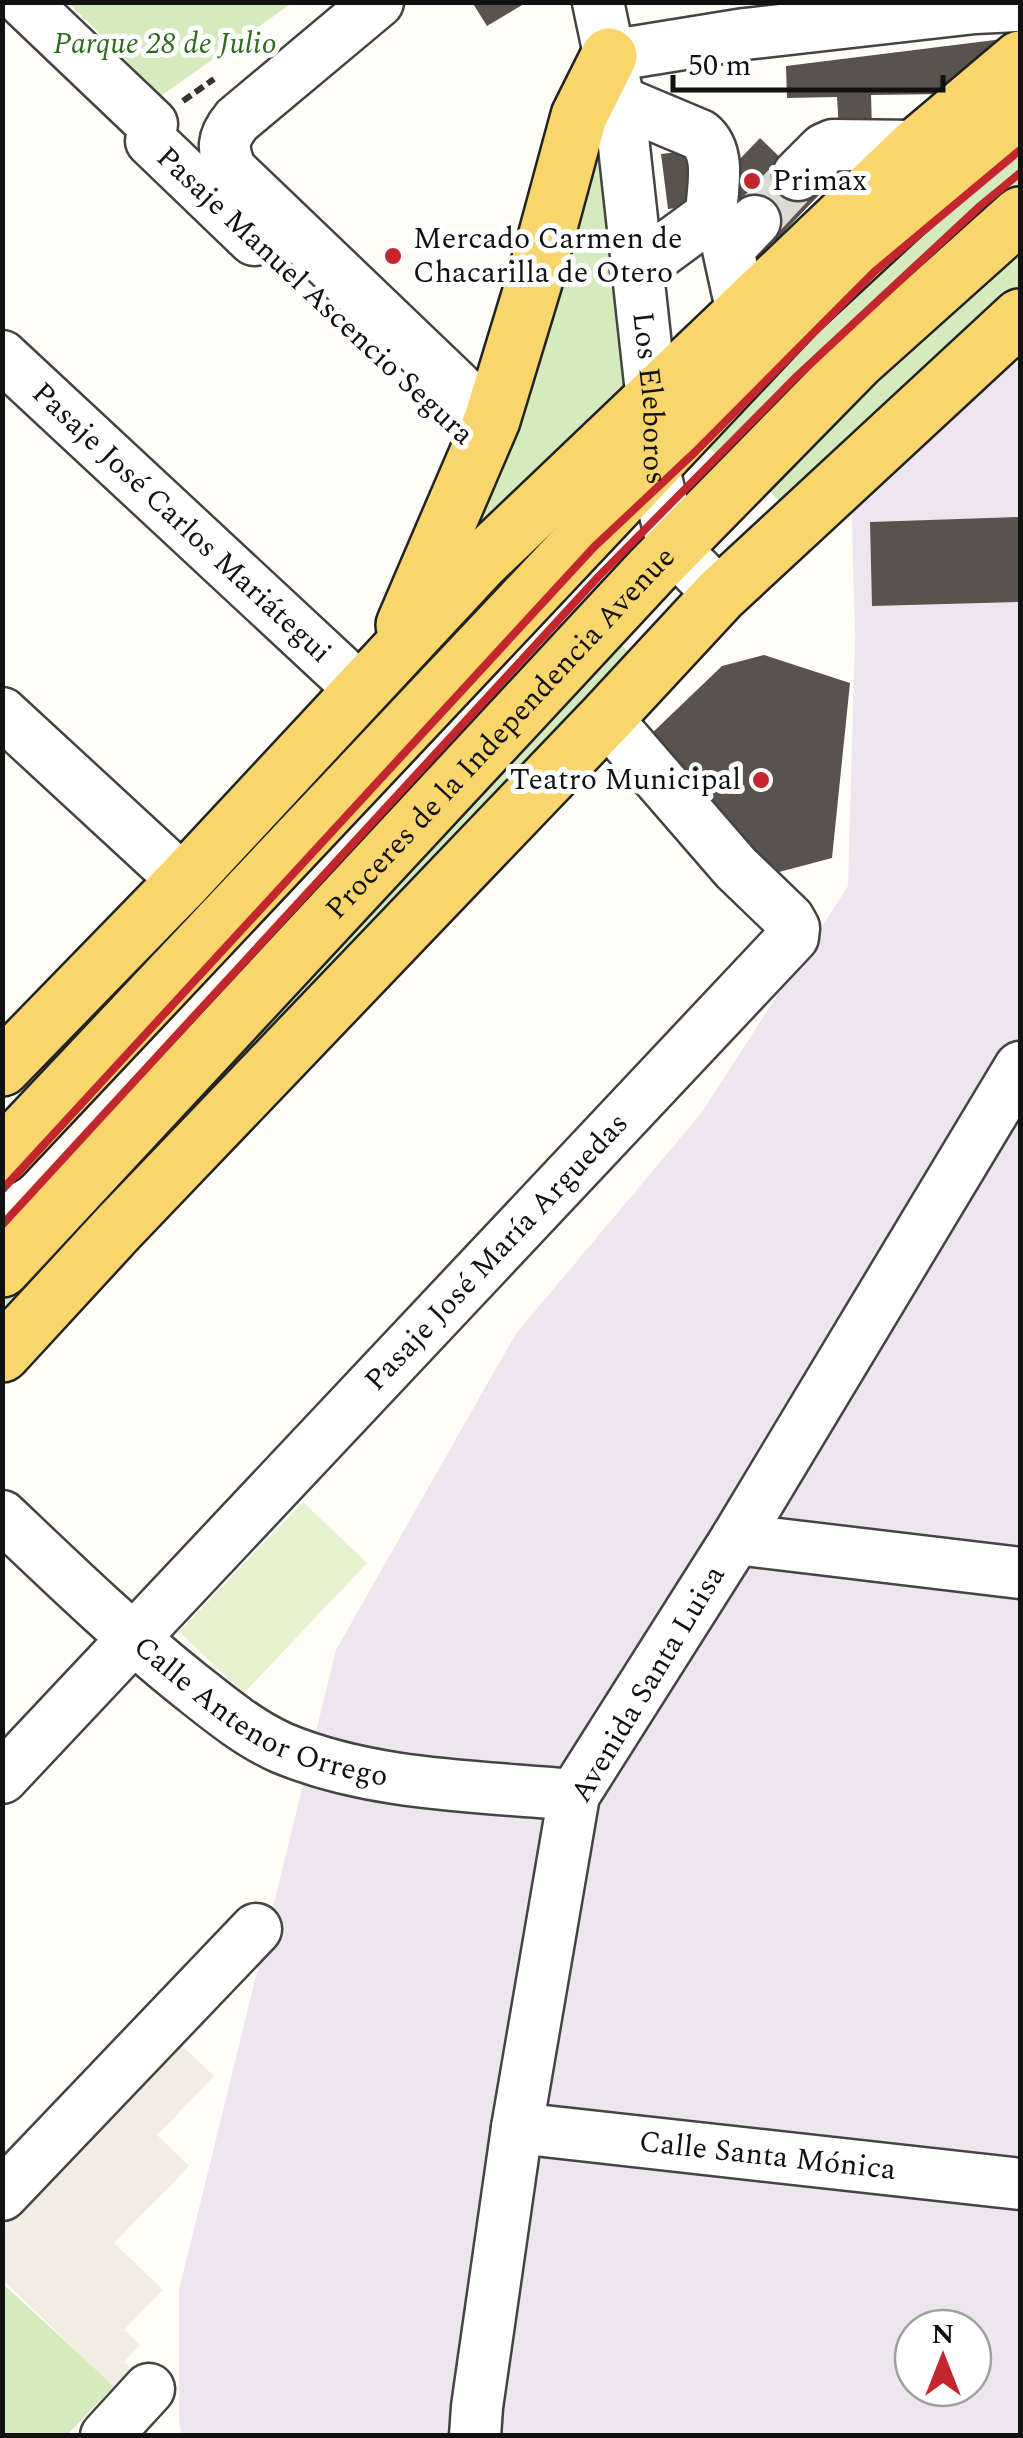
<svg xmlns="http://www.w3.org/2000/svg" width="1023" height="2438" viewBox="0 0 1023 2438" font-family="Spectral,serif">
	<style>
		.industrial { fill: #eee6ef; fill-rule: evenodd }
		.green { fill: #d5ebbd }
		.pitch { fill: #e6f2cf }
		.plaza { fill: #f1ede2 }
		.building { fill: #5a524d }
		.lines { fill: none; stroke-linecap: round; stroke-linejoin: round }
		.minor-tunnel { stroke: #dbdad3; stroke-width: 50; stroke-dasharray: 50 25; stroke-linecap: butt }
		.minor-casing { stroke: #444; stroke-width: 55 }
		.major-casing { stroke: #222; stroke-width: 60 }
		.path { stroke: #333; stroke-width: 6; stroke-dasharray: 10 5; stroke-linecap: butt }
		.minor { stroke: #fff; stroke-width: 50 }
		.major { stroke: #f9d66b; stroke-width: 55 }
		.rail { stroke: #c4262e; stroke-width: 8 }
		.poi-dot { fill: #c4262e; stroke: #fff; stroke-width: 4 }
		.labels { text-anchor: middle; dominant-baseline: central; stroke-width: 10; stroke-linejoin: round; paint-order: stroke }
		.park-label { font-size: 30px; font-style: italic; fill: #2f6b1f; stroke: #fff }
		.poi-label { font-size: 30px; fill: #111; stroke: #fff; text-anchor: start }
		.street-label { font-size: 30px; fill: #111; stroke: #fff }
	</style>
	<rect width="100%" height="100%" fill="#fffdf5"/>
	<path class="industrial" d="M1020,338v2097l-838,1 -3,-15v-131l157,-640 179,-315 187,-223 146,-226 7,-251 -4,-146zM913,2328h60v60h-60z"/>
	<path class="green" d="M69,3h223l-131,93z
		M1020,133v57l-291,274 -30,-25z
		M597,140l34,260 -185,158z
		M1020,239v48l-237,219 -21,-24z
		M617,641l15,14 -629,683 -1,-45z
		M2,2283l112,103 -47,49h-64z"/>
	<path class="pitch" d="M303,1502l64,61 -123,130 -65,-61z"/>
	<path class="plaza" d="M180,2044l34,32 -57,59 32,31 -75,77 49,47 -39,40 16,15 -16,17 15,14 -18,18 -118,-114 -1,-52z"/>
	<path class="building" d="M472,2h55l-40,24z
		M1003,39l-57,55 -75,1 1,34 -33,1 -2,-33 -50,1 -1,-32z
		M760,138l59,57 -44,46 -59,-57z
		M695,150l7,55 -34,4 -7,-55z
		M1020,517v85l-148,4 -2,-84z
		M764,655l86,28 -18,175 -72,19 -110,-142 72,-69z"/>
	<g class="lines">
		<path class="minor-tunnel" d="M755,221l43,-46"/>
		<g class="minor-casing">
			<g id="minor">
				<path d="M24,2l128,122"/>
				<path d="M378,2l-141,118c-15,18 -15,29 -6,50l261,250"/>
				<path id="s1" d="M598,2l21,99 33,300 1,64 20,82 47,48"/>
				<path d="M609,56l136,-22 230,-26 45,-2"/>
				<path d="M619,101l81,34c22,18 12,54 11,80l-75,55"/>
				<path d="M151,141l103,99"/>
				<path d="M798,175l26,-26 9,-4 84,1"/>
				<path d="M742,313l-14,-64 27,-28"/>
				<path id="s2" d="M2,356l359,334"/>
				<path d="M2,713l182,168"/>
				<path id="s3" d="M2,1516c61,58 121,116 186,168 29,23 60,49 94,64 91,38 196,38 292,47"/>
				<path d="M736,1539l284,34"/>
				<path id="s4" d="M2,1778l791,-841 1,-9 -5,-9 -53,-51 -130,-150"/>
				<path id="s5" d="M517,2128l503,56"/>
				<path d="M2,2195l254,-266"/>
				<path d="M106,2436l43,-47"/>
				<path d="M475,2436l2,-29 40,-279 57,-333 162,-256 284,-472"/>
			</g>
		</g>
		<g class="major-casing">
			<g id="major">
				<path d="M404,625l88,-205 42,-138 45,-166 30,-60"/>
				<path d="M2,1068l182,-187 297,-319 436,-416 103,-87"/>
				<path d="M2,1156l795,-844 161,-149 62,-50"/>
				<path id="s6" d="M2,1269l649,-698 206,-210 163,-146"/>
				<path d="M2,1354l117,-127 487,-509 114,-123 300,-278"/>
			</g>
		</g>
		<path class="path" d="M183,101l31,-22"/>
		<use href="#minor" class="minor"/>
		<use href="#major" class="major"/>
		<path class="rail" d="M2,1190l592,-643 101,-95 179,-180 146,-122
			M2,1225l596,-648 197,-199 185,-172 40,-33"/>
	</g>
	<g class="poi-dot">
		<circle cx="752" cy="181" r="10"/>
		<circle cx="393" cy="256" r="10"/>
		<circle cx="761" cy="780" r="10"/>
	</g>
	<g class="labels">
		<g class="park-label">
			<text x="165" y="44">Parque 28 de Julio</text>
		</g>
		<g class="poi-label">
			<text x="772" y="181">Primax</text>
			<text x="413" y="239">Mercado Carmen de<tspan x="413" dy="34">Chacarilla de Otero</tspan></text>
			<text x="741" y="780" text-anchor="end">Teatro Municipal</text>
		</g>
		<g class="street-label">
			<text transform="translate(315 296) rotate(43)">Pasaje Manuel Ascencio Segura</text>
			<text stroke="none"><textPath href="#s1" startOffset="400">Los Eleboros</textPath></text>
			<text stroke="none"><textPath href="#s2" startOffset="245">Pasaje José Carlos Mariátegui</textPath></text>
			<text stroke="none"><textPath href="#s6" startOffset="732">Proceres de la Independencia Avenue</textPath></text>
			<text stroke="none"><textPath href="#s4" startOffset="722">Pasaje José María Arguedas</textPath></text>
			<text transform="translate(648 1684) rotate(-59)">Avenida Santa Luisa</text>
			<text stroke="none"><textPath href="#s3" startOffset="330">Calle Antenor Orrego</textPath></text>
			<text stroke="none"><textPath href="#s5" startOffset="252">Calle Santa Mónica</textPath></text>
		</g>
	</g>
	<rect width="1023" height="2438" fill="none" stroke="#111111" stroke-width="10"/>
	<g transform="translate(943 2358)"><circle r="48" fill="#ffffff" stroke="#a0a0a0" stroke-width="2.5"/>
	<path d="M0-8L18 38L0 25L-18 38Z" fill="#c4262e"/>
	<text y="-15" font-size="28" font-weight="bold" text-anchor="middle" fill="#111111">N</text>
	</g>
	<path d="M673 75v15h270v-15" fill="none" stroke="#111111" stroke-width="5"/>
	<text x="688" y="75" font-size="30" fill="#111111" stroke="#ffffff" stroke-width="8" paint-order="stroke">50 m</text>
</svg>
